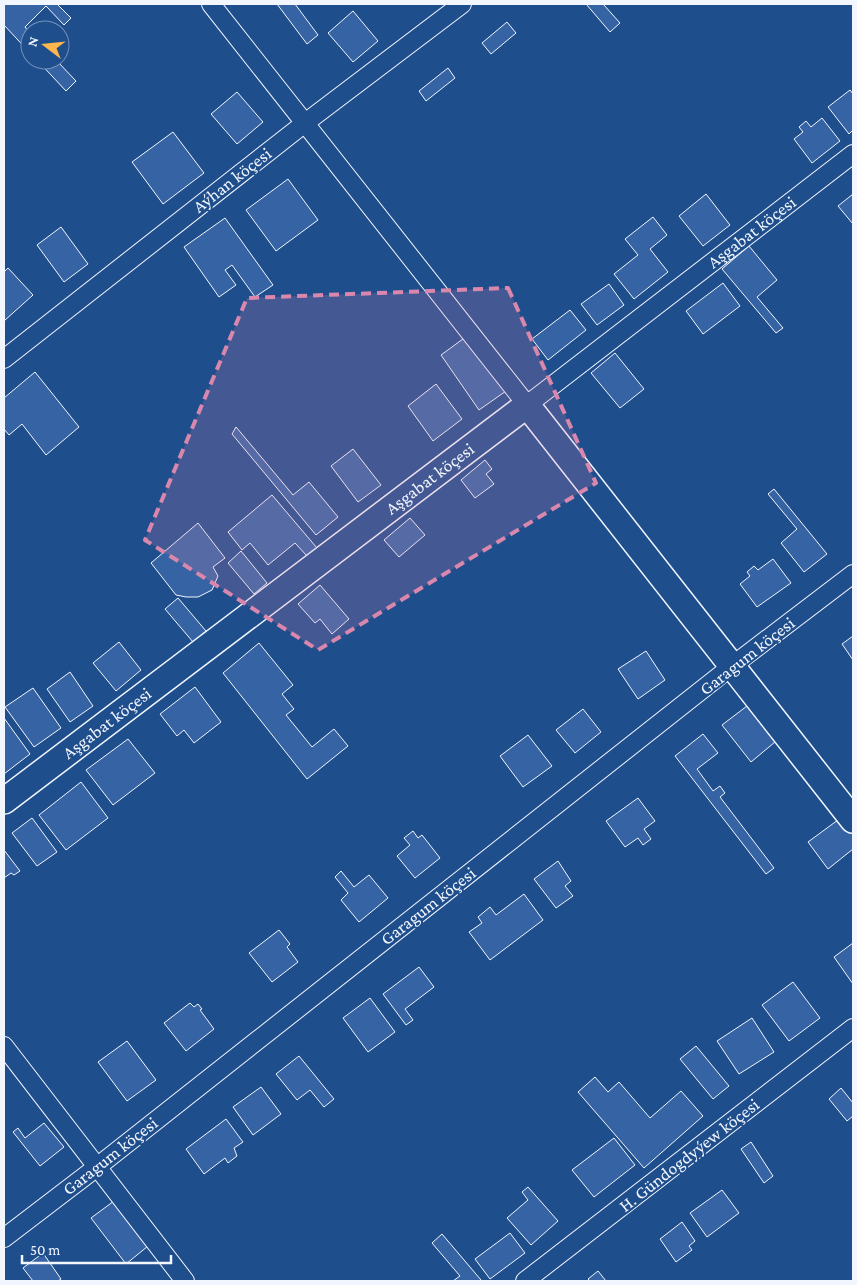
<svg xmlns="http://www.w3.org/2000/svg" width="857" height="1285" viewBox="0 0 857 1285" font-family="'Crimson Pro',serif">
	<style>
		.building { fill: #3563a3; stroke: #f2f6ff }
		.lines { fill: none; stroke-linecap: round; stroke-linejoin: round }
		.street-casing { stroke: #f2f6ff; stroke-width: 20 }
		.secondary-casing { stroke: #f2f6ff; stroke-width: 28 }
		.street { stroke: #1f4e8c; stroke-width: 18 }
		.secondary { stroke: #1f4e8c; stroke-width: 25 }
		.marked { fill: #da87ad; fill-opacity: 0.2; stroke: #da87ad; stroke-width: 4; stroke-dasharray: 10 6; stroke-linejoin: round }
		.labels { text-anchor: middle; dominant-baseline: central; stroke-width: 4; stroke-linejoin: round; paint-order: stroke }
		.street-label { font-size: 18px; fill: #f2f6ff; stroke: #1f4e8c }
	</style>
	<rect width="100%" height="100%" fill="#1f4e8c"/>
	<path class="building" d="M4,4h53l14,14 -7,7 -18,-19 -21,21 5,6v20l-26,-28z
		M277,4h18l23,31 -11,9z
		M586,4h17l17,19 -10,9z
		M353,11l25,30 -25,21 -25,-29z
		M507,22l9,11 -25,21 -9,-11z
		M37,60h19l20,21 -10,10z
		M448,68l7,10 -29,23 -7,-10z
		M850,90l3,4v36l-4,4 -21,-27z
		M237,92l26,30 -26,22 -26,-30z
		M822,118l18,23 -28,22 -18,-24 9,-7 -4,-5 7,-6 5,6z
		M173,132l31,41 -41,31 -31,-42z
		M288,179l30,41 -42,31 -30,-41z
		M706,194l24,31 -27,21 -24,-30z
		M853,194v30l-15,-18z
		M653,217l14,18 -17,14 18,23 -34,27 -20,-25 24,-19 -13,-16z
		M225,218l48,67 -18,12 -23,-32 -7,5 11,15 -17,12 -35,-50z
		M61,227l27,37 -24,18 -27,-37z
		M749,246l28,34 -20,17 26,31 -7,5 -54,-64z
		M8,268l25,27 -29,26v-49z
		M723,283l17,23 -37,28 -17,-23z
		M609,284l15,21 -27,20 -16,-21z
		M570,310l16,20 -38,30 -16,-21z
		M467,336l39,55 -27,19 -38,-55z
		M615,353l29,36 -24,19 -29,-35z
		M35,372l44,55 -33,28 -24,-31 -13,11 -5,-6v-31z
		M436,384l26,35 -29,22 -25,-35z
		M236,427l57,68 16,-13 29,35 -22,18 -84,-101z
		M353,449l28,36 -23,17 -27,-36z
		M485,460l7,9 -6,5 8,10 -19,14 -14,-18z
		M774,489l53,65 -23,18 -23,-29 16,-14 -29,-35z
		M272,495l45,53 -10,8 -12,-13 -27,22 -18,-22 -8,7 -14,-18z
		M410,518l15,17 -26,22 -15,-17z
		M198,523l27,35 -12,9 5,9 -6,14 -14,7h-12l-10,-2 -25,-32z
		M241,551l26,32 -13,11 -26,-31z
		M773,559l18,24 -34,24 -17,-23 10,-8 -3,-4 7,-6 4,4z
		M320,585l29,34 -17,15 -12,-15 -5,4 -17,-19z
		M178,598l28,33 -13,11 -28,-33z
		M853,636v24l-11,-16z
		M119,642l22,28 -25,21 -23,-28z
		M259,643l34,42 -11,9 12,15 -8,6 26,32 22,-18 14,17 -41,33 -84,-106z
		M646,651l19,29 -27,19 -20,-30z
		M70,672l23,34 -23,16 -23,-33z
		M195,687l26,35 -27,21 -10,-13 -7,6 -17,-22z
		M33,688l28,40 -27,19 -29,-40z
		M747,706l28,36 -24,20 -29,-37z
		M583,709l18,23 -26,21 -19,-23z
		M4,718l26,36 -26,20z
		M703,734l15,19 -21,16 16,22 7,-5 5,7 -5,4 54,71 -8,6 -91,-118z
		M528,735l24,31 -29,21 -23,-31z
		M128,739l27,34 -42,32 -27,-35z
		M81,782l27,36 -42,32 -27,-35z
		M638,798l17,23 -11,8 7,10 -8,6 -5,-7 -13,9 -19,-26z
		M842,817l11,15v17l-25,20 -20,-27z
		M32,818l25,34 -20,14 -25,-33z
		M413,831l5,7 4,-3 18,23 -25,20 -18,-22 13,-11 -6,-7z
		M4,850l16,21 -6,4 -3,-2 -7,5z
		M558,861l13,20 -6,5 8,10 -17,12 -22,-29z
		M341,871l13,16 15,-12 19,23 -29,24 -18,-22 7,-7 -13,-16z
		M524,894l19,26 -53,40 -21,-28 13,-9 -4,-6 12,-10 6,8z
		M279,930l11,14 -3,3 11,15 -26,20 -23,-29z
		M853,943v41l-19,-27z
		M419,967l15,20 -29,22 8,11 -7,5 -23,-31z
		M793,982l27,36 -31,23 -27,-36z
		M370,998l25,34 -27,20 -25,-34z
		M190,1003l4,4 4,-3 4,5 -2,1 14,19 -28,22 -22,-28z
		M752,1018l22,34 -35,22 -22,-33z
		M127,1041l29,39 -29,21 -29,-39z
		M696,1046l33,40 -16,13 -33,-40z
		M299,1056l35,43 -10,8 -14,-17 -13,10 -21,-26z
		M595,1077l13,15 11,-10 31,36 31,-27 22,25 -59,52 -66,-76z
		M261,1087l20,27 -28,21 -20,-28z
		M841,1088l12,15v13l-6,5 -18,-22z
		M226,1119l17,23 -9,6 3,8 -9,7 -3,-5 -21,16 -18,-25z
		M44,1123l20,24 -24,19 -27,-34 5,-4 7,10z
		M614,1138l21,27 -41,32 -22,-27z
		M751,1142l22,34 -9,7 -23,-34z
		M528,1187l30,34 -27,24 -24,-27 21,-18 -6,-8z
		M722,1190l17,23 -32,24 -17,-24z
		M114,1201l34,45 -22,18 -35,-46z
		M682,1222l13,19 -6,5 3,4 -16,12 -16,-23z
		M510,1233l15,20 -35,26 -15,-20z
		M442,1234l39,46 -2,1h-26l7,-5 -28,-33z
		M43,1253l18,26 -3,2h-25l-10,-13z
		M598,1271l8,10h-16l-2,-2z"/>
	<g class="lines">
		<g class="street-casing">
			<g id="street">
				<path id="s1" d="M211,4l316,401 326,-251"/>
				<path d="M4,359l301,-236 157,-119"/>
				<path d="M4,1046l181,235"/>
				<path d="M4,1238l93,-71 635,-501 121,-92"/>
				<path d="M525,1281l328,-253"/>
			</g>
		</g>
		<g class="secondary-casing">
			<g id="secondary">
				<path id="s2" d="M4,801l523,-396 326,415"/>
			</g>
		</g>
		<use href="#street" class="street"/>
		<use href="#secondary" class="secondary"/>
	</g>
	<path class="marked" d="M508,288l88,195 -278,167 -173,-110 102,-242z"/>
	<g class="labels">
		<g class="street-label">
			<text transform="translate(232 180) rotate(-38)">Aýhan köçesi</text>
			<text stroke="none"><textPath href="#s1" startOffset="794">Aşgabat köçesi</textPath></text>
			<text stroke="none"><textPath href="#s2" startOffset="534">Aşgabat köçesi</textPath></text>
			<text transform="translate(747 656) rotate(-38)">Garagum köçesi</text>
			<text stroke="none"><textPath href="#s2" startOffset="129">Aşgabat köçesi</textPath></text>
			<text transform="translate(428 906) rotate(-38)">Garagum köçesi</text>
			<text transform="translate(689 1155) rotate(-38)">H. Gündogdyýew köçesi</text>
			<text transform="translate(110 1156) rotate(-38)">Garagum köçesi</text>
		</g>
	</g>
	<rect width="857" height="1285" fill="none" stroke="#f2f6ff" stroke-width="10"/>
	<g transform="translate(45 45) rotate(286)"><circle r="24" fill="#1f4e8c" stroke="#7391ba"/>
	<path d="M0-4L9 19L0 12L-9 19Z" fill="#ffb74d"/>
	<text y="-8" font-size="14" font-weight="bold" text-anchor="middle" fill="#f2f6ff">N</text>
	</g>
	<path d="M22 1255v8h149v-8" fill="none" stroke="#f2f6ff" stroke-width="2.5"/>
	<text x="30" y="1255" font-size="15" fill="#f2f6ff" stroke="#1f4e8c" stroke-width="4" paint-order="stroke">50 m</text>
</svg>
